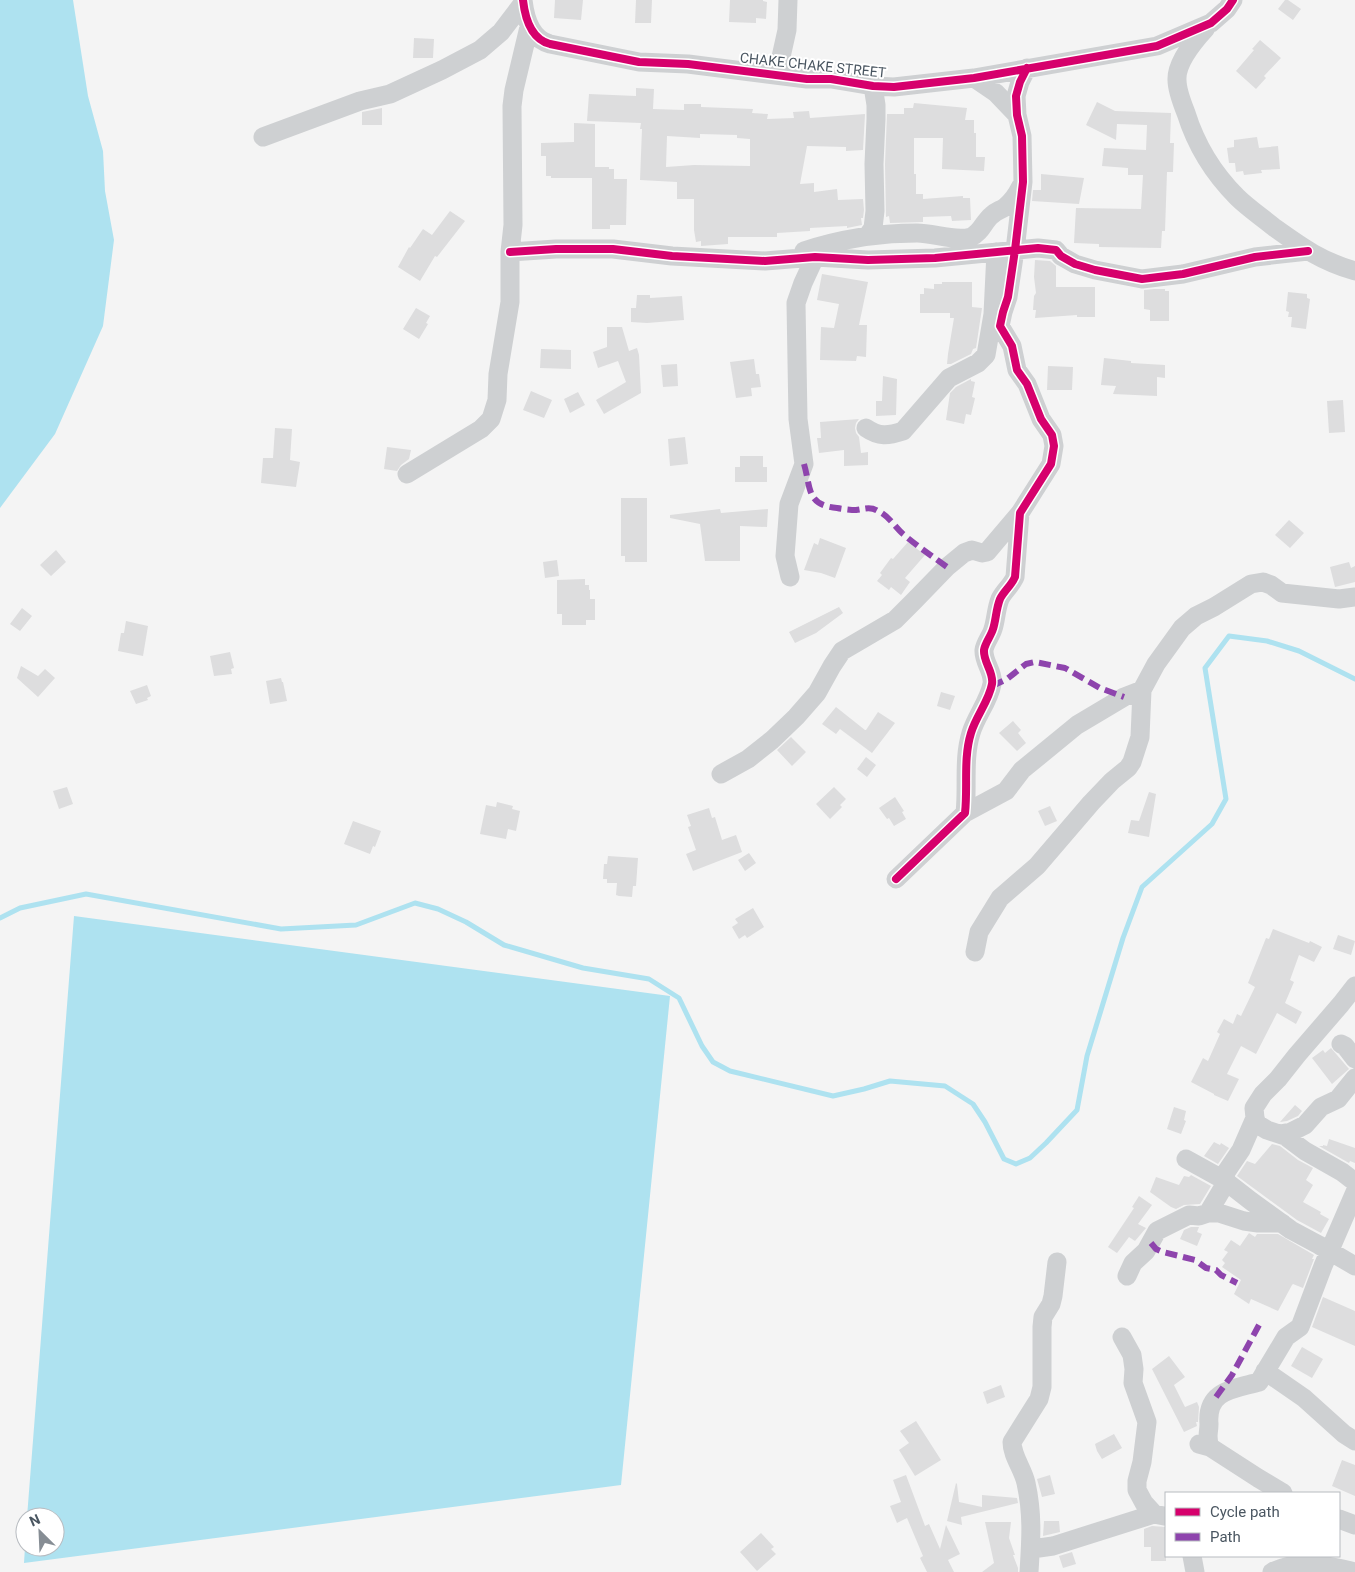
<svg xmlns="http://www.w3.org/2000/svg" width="1355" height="1572" viewBox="0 0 1355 1572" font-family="Roboto,sans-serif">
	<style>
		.water { fill: #aee2f0 }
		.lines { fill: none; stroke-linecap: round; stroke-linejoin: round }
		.stream { stroke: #aee2f0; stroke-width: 5 }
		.building { fill: #ddddde; fill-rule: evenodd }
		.minor { stroke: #ced0d2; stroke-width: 19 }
		.quiet { stroke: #8e44ad; stroke-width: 6; stroke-dasharray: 12 6; stroke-linecap: butt }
		.cycleway-casing { stroke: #fff; stroke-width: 11 }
		.cycleway { stroke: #d6006c; stroke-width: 8 }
		.labels { text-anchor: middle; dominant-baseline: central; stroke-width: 4; stroke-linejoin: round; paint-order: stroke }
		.street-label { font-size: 14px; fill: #4a5661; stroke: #fff }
	</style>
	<rect width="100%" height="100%" fill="#f4f4f4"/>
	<path class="water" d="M0,0h73l15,96 15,55 2,40 9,49 -11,86 -48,108 -55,74z
		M74,916l596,80 -49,489 -597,78 1,-16h30v-30h-28z"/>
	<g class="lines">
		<path class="stream" d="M0,918l20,-10 66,-14 195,35 75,-4 59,-22 23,6 28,13 38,23 79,23 66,11 30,19 23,48 11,16 17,9 103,25 31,-7 26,-8 55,5 28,18 12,18 19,37 12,5 14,-6 16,-15 31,-33 10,-54 36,-118 19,-51 70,-63 14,-25 -21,-131 24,-32 38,5 32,10 56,28"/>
	</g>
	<path class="building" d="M555,0h28l-2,20 -27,-2z
		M636,0h16l-1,23h-16z
		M730,0h33v1l4,1 -1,17 -10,-1v5l-27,-1z
		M1285,0h3l13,9 -8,11 -15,-11z
		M414,38l20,1 -1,19h-20z
		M1260,40l21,18 -17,18 2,2 -10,11 -20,-18 18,-21 -2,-1z
		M636,88l18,1 -1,20 31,1v-6h17v3l52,2 -1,4 16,1 -1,5 27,-1 -1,-6 16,-1 1,7 55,-4 -2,36 -17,1v-4l-39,-1 -7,38 14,-1v9l23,-3 1,11 25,-1 1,11 -1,8h-2l1,7 -15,3v-2l-37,2v3l-33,2v4h-49v7l-27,2v-5l-5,1 -2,-12v-31h-17v-17l-37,-2 2,-51h-2l1,-6 -54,-2 2,-27 47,2zM700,134l37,1v3l13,1v27l-56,-1 -28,2 1,-31 33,2z
		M1097,102l18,9 56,2 -1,30h4l-1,29h-6l-2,59h-3l-1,17 -62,-1v-3l-25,-1 2,-35 65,1 2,-34h-15v-7l-26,-2 2,-18 42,2 1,-25 -30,-1 -1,16 -30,-15z
		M914,103l53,5 -2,12h9v13h2v24h9l-1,14 -42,-2 1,-31h-29v36h2v20h7v5l40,-3v2h7l1,22 -19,1 -1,-5 -28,1v5l-33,1 -1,-7 -3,1 -1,-53 2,-50h17v-6h9z
		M382,108v17h-20v-13z
		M574,123l21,1v43h14v2h5v10h13l-1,46h-16v4h-18v-51h-41v-2h-5v-20h-5v-13l33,-1z
		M1257,137l2,11 19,-2 2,23 -19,1 1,3 -18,2 -1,-4 -7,1 -1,-9h-6l-2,-15 7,-1v-7z
		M1041,174l43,4 -5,26 -47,-3 1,-11h8z
		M450,211l15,10 -28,36 -2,-1 -15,25 -22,-14 11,-20 1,1 13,-19 9,6z
		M1035,260l15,1 6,5v21h39v30h-18v-2l-42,3 1,-8h-3l1,-14 2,-3 -2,-16z
		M822,274l46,8 -9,43h8l-1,32 -9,-1 -1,5 -36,-1 1,-33 13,1 5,-24 -22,-4z
		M942,282h30v25l10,1 -6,40 -3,1 -2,5 -20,10h-4l1,-10 6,-36h-4v-5h-30v-19h4v-6l10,1v-5h8z
		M1154,289h11v2h4v30h-19v-11l-6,-1v-19z
		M1288,292l19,2v4l3,1 -4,30 -15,-2 1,-10h-4l1,-5 -3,-1z
		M637,295h13v3l32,-2 2,24 -37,3 -16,-1v-14h5z
		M416,308l14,8 -4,7 2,1 -9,15 -16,-10z
		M607,327h15l7,24 8,-3 2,7 2,38 -37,21 -8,-14 30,-18 -8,-21 -20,7 -5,-16 14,-5z
		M541,349l30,1v19l-31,-1z
		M1104,358l27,3v2l34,2v13l-8,-1v19l-44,-2 3,-8 -15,-1z
		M754,359l2,15h3l2,13 -10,1 1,8 -16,2 -6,-36z
		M677,364l1,22 -15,1 -2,-22z
		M1048,366l25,1 -1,23h-25z
		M883,376l14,3 -1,36 -20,1v-15h6z
		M971,379v2l4,1 -3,15 3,1 -4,17 -5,-1 -2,10 -18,-4 4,-27 6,-6z
		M531,391l21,9 -8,18 -21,-8z
		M578,392l7,13 -15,8 -6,-14z
		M1343,400l2,32 -16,1 -2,-32z
		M859,419l-3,4 -1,5 1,5 3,4 2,16 7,-1v13l-24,1v-16l-25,3 -2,-15h4l-1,-16z
		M275,428l17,1 -2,31 10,2 -4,25 -35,-4 2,-25h10z
		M685,437l3,27 -18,2 -2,-27z
		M387,447l24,3 -2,9 -8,6 -4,6 -13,-2z
		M740,456h23v11h4v15h-32v-15h5z
		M621,498h26v64h-22v-6h-4z
		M720,509l1,4 47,-4 -1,18 -27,-1v35h-35l-5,-37 -30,-6v-3z
		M1289,520l15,13 -14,15 -15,-13z
		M820,538l26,10 -11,30 -14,-5 -17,-3 10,-27 4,2z
		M908,542l17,13 -20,23 5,4 -9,13 -10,-8 -2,3 -12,-9 5,-6 -2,-2 11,-15 2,1z
		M56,550l10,12 -15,14 -11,-11z
		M557,560l2,16 -14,2 -2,-16z
		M1349,562l2,6 4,-2v16l-20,5 -5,-20z
		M585,579v6h4v5h1v9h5v21h-9v5h-24v-11h-5v-34z
		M839,607l4,6 -27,20 -21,10 -6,-11z
		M22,608l10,8 -12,15 -10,-7z
		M126,621l22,5 -5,30 -25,-5 3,-18h3z
		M230,652l4,16 -3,1 1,5 -18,2 -4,-20z
		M21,666l17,10 7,-7 10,9 -17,19 -21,-19z
		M281,678l1,4h1l4,19 -17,3 -4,-23z
		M147,685l4,11 -4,2 1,2 -12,4 -6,-13z
		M941,692l14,4 -5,14 -13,-4z
		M836,707l29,23h1l12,-18 17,11 -23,30 -32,-24 -4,5 -14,-10z
		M1013,721l8,9 -3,3 8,10 -9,8 -18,-18z
		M791,737l15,15 -14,14 -15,-16z
		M866,757l10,8 -9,12 -10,-8z
		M67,787l6,17 -14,5 -6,-18z
		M834,787l12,12 -6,6 2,2 -12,12 -14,-15z
		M1149,792l7,2 -7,43 -21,-4 3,-13 8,1z
		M895,797l9,14 -2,1 4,7 -12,7 -5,-8 -2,1 -8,-11z
		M497,802l16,4 -1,3 8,2 -4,20 -8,-2 -2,10 -26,-5 6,-29 10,2z
		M1050,806l7,15 -12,5 -7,-15z
		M709,808l3,10 3,-1 7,23 14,-5 6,17 -49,19 -7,-17 10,-4 -8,-23 3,-1 -4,-11z
		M353,821l28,10 -6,16 -2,-1 -3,8 -26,-10z
		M749,853l7,10 -11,8 -7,-11z
		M608,856l30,2 -2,28h-3l-1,11 -13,-1 -3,-1 1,-12h-10v-4h-4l1,-15h3z
		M753,908l11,19 -17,11 -2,-3 -6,4 -7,-12 6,-4 -3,-4z
		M1273,929l36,14 1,-2 12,6 -8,15 -15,-7 -9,25 4,2 -9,21 17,9 -6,12 -19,-11 -21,41 -15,-8 -14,28 12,5 -11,22 -14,-6v-1l-23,-12 12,-24 5,3 12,-27 -3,-2 7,-13 9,5 4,-10 4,2 14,-29 -7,-4 18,-45 3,1z
		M1338,935l17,6 -4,14 -18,-6z
		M1331,1048l18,21 -17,15 -20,-26 11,-8 2,3z
		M1295,1105l7,6 -4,5 -11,5 -7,1z
		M1174,1107l12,4 -2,9 2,1 -5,13 -14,-5z
		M1329,1139l26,9v15l-5,-2 -1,2 -30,-17h4v-1l4,1z
		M1214,1142l6,3 1,-2 8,5 -11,16 -14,-8z
		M1272,1144l8,2 18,14 15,8 -7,12 7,5 -10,17 18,10 -1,2 9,5 -8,14 -24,-13 -60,-44 10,-15 8,3z
		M1191,1175l20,11 -11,18 -16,1 -8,4 -5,-2 -21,-15 6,-15 23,8 5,-9 5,1z
		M1139,1196l13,9 -14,19 8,4 -11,13 -6,-4 -12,16 -9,-6 26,-39 -2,-1z
		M1191,1227h8l-2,5 5,2 -5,12 -17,-7 4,-9z
		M1249,1233l6,4 2,-3h21l36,21 -2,4h2l-11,29 -10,-4 -1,1 -14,26 -27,-12 -2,5 -15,-10 7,-14 -19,-13 3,-4 -3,-3 6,-8 -4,-2 7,-10 9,6z
		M1323,1297l32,14v35l-43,-19z
		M1302,1347l21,12 -11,19 -21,-12z
		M1169,1356l16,21 -11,8 11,22 12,-5 2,5 -1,15h-2l1,4 -13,6 -32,-63z
		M1001,1385l4,12 -18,7 -4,-12z
		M916,1421l25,39 -26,16 -16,-26 10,-7 -9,-12z
		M1114,1434l8,14 -20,11 -5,-8 -2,-7z
		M1342,1460l13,5v31l-23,-10z
		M906,1475l19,51 4,-2 11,25 6,-24 14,29 -12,6 6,12h-27l-7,-14 3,-2 -16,-38 -10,5 -7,-17 11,-4 -8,-22z
		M1050,1475l5,19 -13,3 -5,-18z
		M956,1483l1,1 2,18 23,5v-12l35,3 1,5 -57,14 1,8 -15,-4z
		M1044,1521h15l1,11 -17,4z
		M985,1522h26l-2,16 6,17h-2l5,13v4h-36l12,-9z
		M1152,1526l14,1v34h-15v-14h-7v-18z
		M761,1533l13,14 -3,2 5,5 -19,17 -17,-19z
		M1072,1552l4,12 -13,4 -4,-12z"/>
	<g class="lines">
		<path class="minor" d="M523,0c2,18 8,39 27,44l89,18 49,2 119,15h24l42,7 21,1 80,-9 183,-32 54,-23 16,-14 6,-9
			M1206,28c-11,12 -30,34 -29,52 0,10 5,23 9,33 10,32 27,60 51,84 11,11 26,21 38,31 28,20 46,33 80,43
			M777,75l10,-45 1,-30
			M974,78l22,15 21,22
			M263,137l97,-36 30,-7 52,-24 38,-20 21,-18 22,-29
			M868,235l5,-7 2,-17 -1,-47 2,-45v-14l-3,-19
			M804,251c39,-13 73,-18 113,-18 17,0 38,9 54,4 10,-4 13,-16 21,-22 4,-4 9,-5 13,-8 8,-6 12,-13 16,-21
			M510,252l46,-3h57l59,7 93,5 50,-4 53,3 67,-2 103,-10 18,2 5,6 14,8 20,6 47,9 41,-5 72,-17 53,-6
			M866,428c13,9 22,8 37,3l46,-53 29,-15 8,-8 7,-41 3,-62
			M407,474l74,-45 10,-10 6,-19 1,-26 12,-72v-50l3,-27 -1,-119 2,-16 15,-63
			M790,577l-5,-21 4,-52 15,-40 -6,-45 -2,-116 7,-20 12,-26
			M721,774l27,-15 24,-19 24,-23 21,-24 15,-27 10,-15 53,-31 18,-18 34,-35 17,-14 8,-3 10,3 5,-1 33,-39
			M965,813l41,-22 16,-21 55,-45 47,-28 18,-7
			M896,879l69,-66c3,-26 -2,-54 6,-80 5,-17 18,-32 21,-49 2,-12 -9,-22 -8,-34 1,-7 7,-14 9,-21 3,-9 3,-20 7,-30 4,-8 11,-13 15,-22l5,-64 31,-49 3,-18 -2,-11 -11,-16 -14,-35 -10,-14 -5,-24 -12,-20 3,-14 5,-15 7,-47 8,-68 -1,-46 -5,-21 -1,-19 4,-14 7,-14
			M975,952l4,-20 21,-34 37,-32 54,-63 21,-22 16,-13 4,-6 8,-25 2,-47 14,-26 26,-36 14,-12 18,-9 37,-23 12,-2 8,3 11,8 57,6 16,-2
			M1355,986l-14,18 -44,51 -19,24 -15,15 -9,14 1,10 2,6 10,6 18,6 20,15 37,21 13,10
			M1341,1044l4,2 10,13
			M1280,1134l11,-2 14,-7 16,-18 17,-8 17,-21
			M1186,1159l38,21 27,21 40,29 28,15 36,21
			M1222,1178l19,-28 14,-32
			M1208,1213l19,-32
			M1127,1276l6,-13 13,-12 11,-20 32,-16 10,1 9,-3h11l25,8 14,2h24
			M1122,1337l10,18 2,14 -1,14 14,39 -5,40 -5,19v9l7,13 10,11
			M1265,1371l39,27 40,36 11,7
			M1199,1444l11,3 48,31 25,15
			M1210,1447c-4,-10 -1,-14 -1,-23 -3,-34 25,-35 50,-42l27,-45 14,-10 23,-61 32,-74
			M1339,1519l16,6
			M1031,1547l8,1 14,-2 101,-32 10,2
			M1192,1556l3,16
			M1029,1572c2,-32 4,-57 -3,-89 -3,-14 -14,-27 -14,-41l27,-43 3,-12v-60l1,-10 8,-13 2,-8 4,-34
			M1272,1572c30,-14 53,-7 83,0"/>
		<path class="quiet" d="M804,464c7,24 2,41 33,44 6,1 13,2 19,2 9,-1 14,-4 22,1 11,5 17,16 25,23 14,12 29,22 44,33
			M992,686l15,-7 19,-15 9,-2 30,6 35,20 24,9
			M1151,1243l5,6 7,3 32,8 11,8 10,2 5,5 16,8
			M1216,1397l16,-22 27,-50"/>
		<g class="cycleway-casing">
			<path id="cycleway" d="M523,0c2,18 8,39 27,44l89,18 49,2 119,15h24l42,7 21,1 80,-9 183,-32 54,-23 16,-14 6,-9
				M510,252l46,-3h57l59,7 93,5 50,-4 53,3 67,-2 103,-10 18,2 5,6 14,8 20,6 47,9 41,-5 72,-17 53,-6
				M896,879l69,-66c3,-26 -2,-54 6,-80 5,-17 18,-32 21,-49 2,-12 -9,-22 -8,-34 1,-7 7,-14 9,-21 3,-9 3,-20 7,-30 4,-8 11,-13 15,-22l5,-64 31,-49 3,-18 -2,-11 -11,-16 -14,-35 -10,-14 -5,-24 -12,-20 3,-14 5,-15 7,-47 8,-68 -1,-46 -5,-21 -1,-19 4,-14 7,-14"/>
		</g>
		<use href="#cycleway" class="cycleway"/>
	</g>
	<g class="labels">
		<g class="street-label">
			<text transform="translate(813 65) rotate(6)">CHAKE CHAKE STREET</text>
		</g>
	</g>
	<rect x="1165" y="1492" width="175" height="65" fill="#ffffff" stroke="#b7bbc0"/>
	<rect x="1175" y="1508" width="25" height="8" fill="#d6006c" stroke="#b7bbc0"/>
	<text x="1210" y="1517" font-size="15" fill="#4a5661">Cycle path</text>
	<rect x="1175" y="1533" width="25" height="8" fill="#8e44ad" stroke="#b7bbc0"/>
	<text x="1210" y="1542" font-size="15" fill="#4a5661">Path</text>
	<g transform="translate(40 1532) rotate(336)"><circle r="24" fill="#ffffff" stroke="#b7bbc0"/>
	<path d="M0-4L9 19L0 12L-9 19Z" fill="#868d94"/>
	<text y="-8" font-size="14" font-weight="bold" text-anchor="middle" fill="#4a5661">N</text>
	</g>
</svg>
